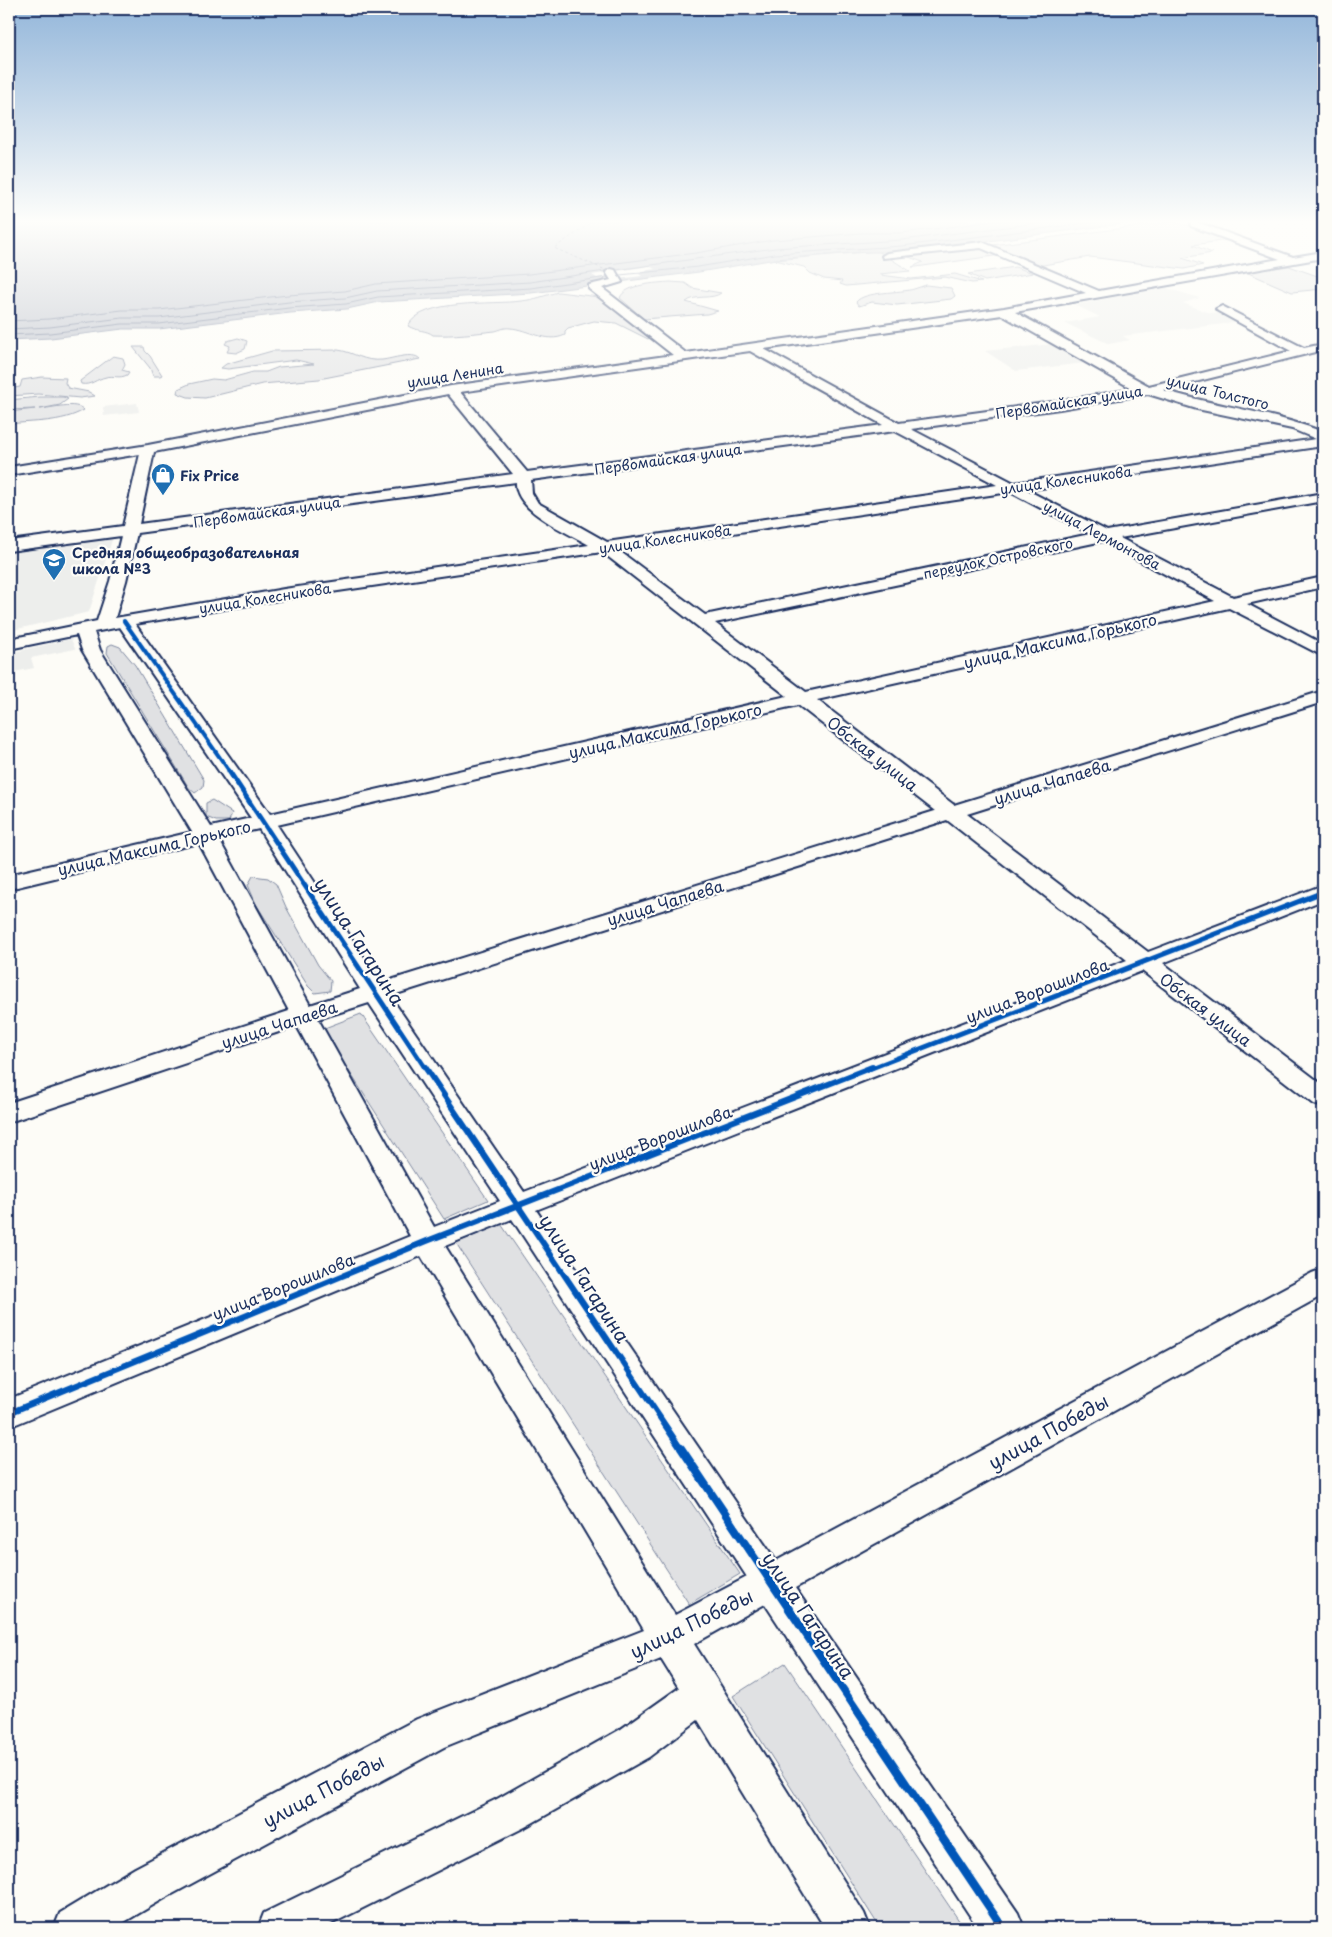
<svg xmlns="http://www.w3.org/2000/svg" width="1332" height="1937" viewBox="0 0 1332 1937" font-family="'Playpen Sans',sans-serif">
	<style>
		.built { fill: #edeeec }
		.green { fill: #e0e1e3; stroke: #7e88a0 }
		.water { fill: #b3b8c5; stroke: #76819c }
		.pier { fill: #fdfcf7 }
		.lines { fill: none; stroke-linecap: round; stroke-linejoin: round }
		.shore { stroke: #586687; stroke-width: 1 }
		.ferry { stroke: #49587d; stroke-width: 1; stroke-dasharray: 3 2.5; stroke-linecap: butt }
		.minor-casing { stroke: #1b2f5e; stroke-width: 4 }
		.minor { fill: #fdfcf7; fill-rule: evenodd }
		.cycleway-far3-casing { stroke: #fdfcf7; stroke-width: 6 }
		.cycleway-far2-casing { stroke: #fdfcf7; stroke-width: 8 }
		.cycleway-far1-casing { stroke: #fdfcf7; stroke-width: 9 }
		.cycleway-casing { stroke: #fdfcf7; stroke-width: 11 }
		.cycleway-far3 { stroke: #0057b8; stroke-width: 4 }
		.cycleway-far2 { stroke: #0057b8; stroke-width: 5 }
		.cycleway-far1 { stroke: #0057b8; stroke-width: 6 }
		.cycleway { stroke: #0057b8; stroke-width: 8 }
		.labels { text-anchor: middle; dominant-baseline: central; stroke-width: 4.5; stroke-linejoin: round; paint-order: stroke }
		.far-street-label { font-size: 14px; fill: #1b2f5e; stroke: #fdfcf7 }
		.far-poi-label { font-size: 14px; font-weight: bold; fill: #1b2f5e; stroke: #fdfcf7; text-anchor: start }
		.street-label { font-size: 16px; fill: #1b2f5e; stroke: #fdfcf7 }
		.near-street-label { font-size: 19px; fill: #1b2f5e; stroke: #fdfcf7 }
	</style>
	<rect width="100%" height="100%" fill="#fdfcf7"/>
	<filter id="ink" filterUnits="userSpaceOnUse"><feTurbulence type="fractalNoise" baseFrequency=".02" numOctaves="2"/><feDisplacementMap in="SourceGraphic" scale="10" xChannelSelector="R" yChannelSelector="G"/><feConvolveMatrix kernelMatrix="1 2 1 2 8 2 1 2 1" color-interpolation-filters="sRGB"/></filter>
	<g filter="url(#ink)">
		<path class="built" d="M1162,287l38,11 -17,5 27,10 11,-1 20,10 -118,14 7,4 -21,4 -44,-21 35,-6 -25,-12z
			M1053,344l32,19 -69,8 -31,-20z
			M137,403l2,9 -35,4 -1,-9z
			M113,537l-24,75 -80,19v-81z
			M71,639l4,10 -44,9 3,10 -25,5v-20z"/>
		<path class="green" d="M1172,222l15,3 40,15 -34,5 19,8 -30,5 21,7 -19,4 -94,-12 -53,9 -36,-11 -85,12h-4l11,-5 -17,-6z
			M878,251l32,20 -30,3 1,1 30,4 44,-5 27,8 -10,1 -27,-6 -99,9 -6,-2 2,-3 -18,-2 -14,-6 -6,-6 -29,-7z
			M1289,266l34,12v11l-31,3 -46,-20z
			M1015,267l18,6 -48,8 -17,-7z
			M670,282l15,1 7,5 29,5c-9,7 -25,1 -35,9l32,9 -11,3 -63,5 -24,-21c5,-14 37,-15 50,-16z
			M926,285l25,3 4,8 -4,3 -54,6 -25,-3 -13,4 -3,-4c8,-11 45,-9 58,-13 4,-1 8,-3 12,-4z
			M558,292l41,5 52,40 -3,2 -32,-16 -22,-2 -26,7 -3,3v4c-18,9 -37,-6 -55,-7 -6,-1 -10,2 -15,3 -19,2 -42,5 -62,4 -6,-5 -17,-4 -25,-9 14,-28 84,-21 113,-25 13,-1 25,-6 37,-9z
			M238,338l9,3 -2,8 -9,4 -9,-1 3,-6 -5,-2 2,-3z
			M133,347h11l1,4 5,5 12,19 -2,1h-7l-3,-8z
			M338,350c16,2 26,12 44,10 10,-1 31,-9 38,-1l-101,20 -57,5 -57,14 -17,-1 -11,-4 1,-4 11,-5 23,-5 12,1 29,-8h13l13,-5 35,-3 -18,-4 -68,9 -7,-1 5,-4 46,-13z
			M113,356l10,2 2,6 -3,6 7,2 -2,3c-8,4 -13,0 -21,2 -10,2 -15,9 -25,7l-1,-3z
			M42,377l24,1 -1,5 3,5 21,4 6,4 -15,2 -42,-4 -29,2v-7l11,-2 2,-7z
			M40,397h23l5,2 -8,6 -20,4c12,-1 36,-8 44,1 -23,13 -50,11 -75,14v-12l26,-3 -26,1v-10z
			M112,644l8,3 15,18 69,115 -1,7 -8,6 -6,-5 -82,-135 1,-7z
			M212,800l20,13 -3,8h-13l-10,-4v-14z
			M253,876l15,2 8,6 10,23 32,58 13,16 -1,10 -15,2 -7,-7 -52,-82 -8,-19z
			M361,1014l127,186 -44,19 -122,-190z
			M501,1224l239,350 -51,30 -233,-361z
			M785,1663l179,265h-84l-147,-232z"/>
		<path class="water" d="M9,221h1135l-241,31h-41l-86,7 -77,13 -168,21 -152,9 -32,7 -57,4 -131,16h-36l-72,9 -42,2z"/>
		<path class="pier" d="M649,266l6,3 -19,3 6,4 -24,3 -9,-3 -12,2 -5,-3z"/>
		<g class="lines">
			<path class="shore" d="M616,270l159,-22 127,-8 152,-19
				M620,275l78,-8 77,-13 127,-8 202,-25
				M9,321l40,-2 73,-9h37l129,-15 57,-4 31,-7 153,-10 167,-21 77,-13 88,-7h41l93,-12
				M9,329l41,-2 72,-9h37l130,-16 56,-4 32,-7 153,-9 75,-11
				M9,335l41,-2 72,-9h37l130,-16 57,-4 32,-7 153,-9 77,-11"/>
			<path class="ferry" d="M594,221l-40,27 54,23"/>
			<g class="minor-casing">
				<path id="minor" d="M1194,221l99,36 30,-5v6l-308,54 134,74 142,-35 -73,-40 -2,-2 6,-3 82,42 19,-4v6l-160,40c52,16 109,22 160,42v14l-296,44 80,41 216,-38v8l-203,37 113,59 90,-20v10l-76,17 76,40v12l-94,-48 -412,92 137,105 369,-114v11l-356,112 181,138 175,-67v15l-160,63 160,122v22l-9,-3 -172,-133 -606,239 240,351 536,-288 11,-4v26l-528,293 223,325 6,15h-46l-213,-324 -71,40 170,269 6,15h-45l-127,-208 -49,37 -124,70 -202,101h-65l6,-15 233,-114 124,-70 58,-41 -18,-29 -217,88 -279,151 -51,30h-60l6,-15 75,-45 282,-149 227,-89 -223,-374 -412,171v-28l401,-163 -113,-210 -288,96v-19l280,-92 -90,-168 -190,46v-14l183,-43 -110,-182 -5,-15 -68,14v-10l88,-18 13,-40 11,-45 -112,15v-10l114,-15 17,-72 -131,21v-8l139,-22 303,-59 222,-31 -84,-66v-4l22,-5 -5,-8 5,-3 4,1 7,12 -20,6 84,65 318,-45 82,-15 -105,-45 -98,10 -1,-2 5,-3 95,-11 117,49 181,-32 -89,-33v-4zM1002,315l131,74 -73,12 -161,22 -135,-74zM750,351l133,74 -356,47 -67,-80zM448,394l65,80 -374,50 15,-72zM1148,394l49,15 95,20 24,10 -302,44 -103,-54 149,-20zM895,431l102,54 -390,57 -69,-39 -6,-10 -1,-13zM516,482c-2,29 51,50 73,63l-305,44 -169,29 11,-37 11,-48zM1010,492l80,42 -385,81 -87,-65zM1103,541l112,60 -409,91 -91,-69zM602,552l185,144 -517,118 -135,-190 149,-25zM120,627l131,191 -40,9 -111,-177 -6,-18zM798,705l137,106 -554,172 -104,-158zM947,820l180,140 -603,232 -134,-196zM259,829l101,160 -50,16 -92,-167zM369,1003l131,198 -66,26 -116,-208zM512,1219l235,358 -72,38 -230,-369z"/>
			</g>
			<use href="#minor" class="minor"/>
			<g class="cycleway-far3-casing">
				<path id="cycleway-far3" d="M124,621l106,151"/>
			</g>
			<g class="cycleway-far2-casing">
				<path id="cycleway-far2" d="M229,771l197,298
					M869,1069l454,-177"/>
			</g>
			<g class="cycleway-far1-casing">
				<path id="cycleway-far1" d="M425,1067l256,382
					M9,1413l418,-172 445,-174"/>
			</g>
			<g class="cycleway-casing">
				<path id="cycleway" d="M681,1448l322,480"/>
			</g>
			<use href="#cycleway-far3" class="cycleway-far3"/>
			<use href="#cycleway-far2" class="cycleway-far2"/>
			<use href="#cycleway-far1" class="cycleway-far1"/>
			<use href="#cycleway" class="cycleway"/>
		</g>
	</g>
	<linearGradient id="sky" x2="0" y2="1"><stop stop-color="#93b6da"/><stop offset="0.45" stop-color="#fefefb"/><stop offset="1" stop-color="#fefefb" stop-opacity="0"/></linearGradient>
	<rect width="1332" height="492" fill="url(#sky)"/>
	<defs>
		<g id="shop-pin" transform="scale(1.25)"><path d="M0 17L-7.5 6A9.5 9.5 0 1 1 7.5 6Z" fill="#1f6fb2" stroke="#fdfcf7"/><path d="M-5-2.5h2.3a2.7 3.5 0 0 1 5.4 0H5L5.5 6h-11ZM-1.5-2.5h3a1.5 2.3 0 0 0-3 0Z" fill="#fff"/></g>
		<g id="school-pin" transform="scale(1.25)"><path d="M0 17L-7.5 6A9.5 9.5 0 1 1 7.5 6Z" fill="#1f6fb2" stroke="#fdfcf7"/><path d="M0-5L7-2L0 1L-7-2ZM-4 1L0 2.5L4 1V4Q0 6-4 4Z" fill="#fff"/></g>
	</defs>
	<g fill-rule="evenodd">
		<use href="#shop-pin" x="163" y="475"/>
		<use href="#school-pin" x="54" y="560"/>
	</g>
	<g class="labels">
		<g class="far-street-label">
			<text transform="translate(455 375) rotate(-9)">улица Ленина</text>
			<text transform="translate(1218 392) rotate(14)">улица Толстого</text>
			<text transform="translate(1069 402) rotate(-9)">Первомайская улица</text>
			<text transform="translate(668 459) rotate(-8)">Первомайская улица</text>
			<text transform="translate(1066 480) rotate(-8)">улица Колесникова</text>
			<text transform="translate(267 512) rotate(-8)">Первомайская улица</text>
			<text transform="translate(1102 535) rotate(28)">улица Лермонтова</text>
			<text transform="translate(665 539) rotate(-8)">улица Колесникова</text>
			<text transform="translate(998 558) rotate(-12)">переулок Островского</text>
			<text transform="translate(265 598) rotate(-9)">улица Колесникова</text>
		</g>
		<g class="far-poi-label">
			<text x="180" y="475">Fix Price</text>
			<text x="72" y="552">Средняя общеобразовательная<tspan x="72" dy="16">школа №3</tspan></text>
		</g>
		<g class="street-label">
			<text transform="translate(1060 640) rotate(-13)">улица Максима Горького</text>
			<text transform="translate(665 730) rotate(-13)">улица Максима Горького</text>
			<text transform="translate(873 753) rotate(38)">Обская улица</text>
			<text transform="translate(1052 781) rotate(-17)">улица Чапаева</text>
			<text transform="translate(154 847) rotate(-13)">улица Максима Горького</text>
			<text transform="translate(665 902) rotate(-17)">улица Чапаева</text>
			<text transform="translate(1037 990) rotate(-21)">улица Ворошилова</text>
			<text transform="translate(1206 1009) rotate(37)">Обская улица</text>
			<text transform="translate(279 1024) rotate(-18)">улица Чапаева</text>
			<text transform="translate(660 1137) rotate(-21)">улица Ворошилова</text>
			<text transform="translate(283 1286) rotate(-22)">улица Ворошилова</text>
		</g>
		<g class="near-street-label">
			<text transform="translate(360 941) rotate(57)">улица Гагарина</text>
			<text transform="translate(585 1278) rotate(57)">улица Гагарина</text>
			<text transform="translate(1048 1431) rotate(-29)">улица Победы</text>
			<text transform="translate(809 1615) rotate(56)">улица Гагарина</text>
			<text transform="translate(691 1623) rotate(-26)">улица Победы</text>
			<text transform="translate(323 1790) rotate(-28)">улица Победы</text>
		</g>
	</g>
	<rect width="1332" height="1937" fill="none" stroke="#fdfcf7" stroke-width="30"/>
	<rect x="15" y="15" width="1302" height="1907" fill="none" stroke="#1b2f5e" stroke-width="2" filter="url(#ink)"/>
</svg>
